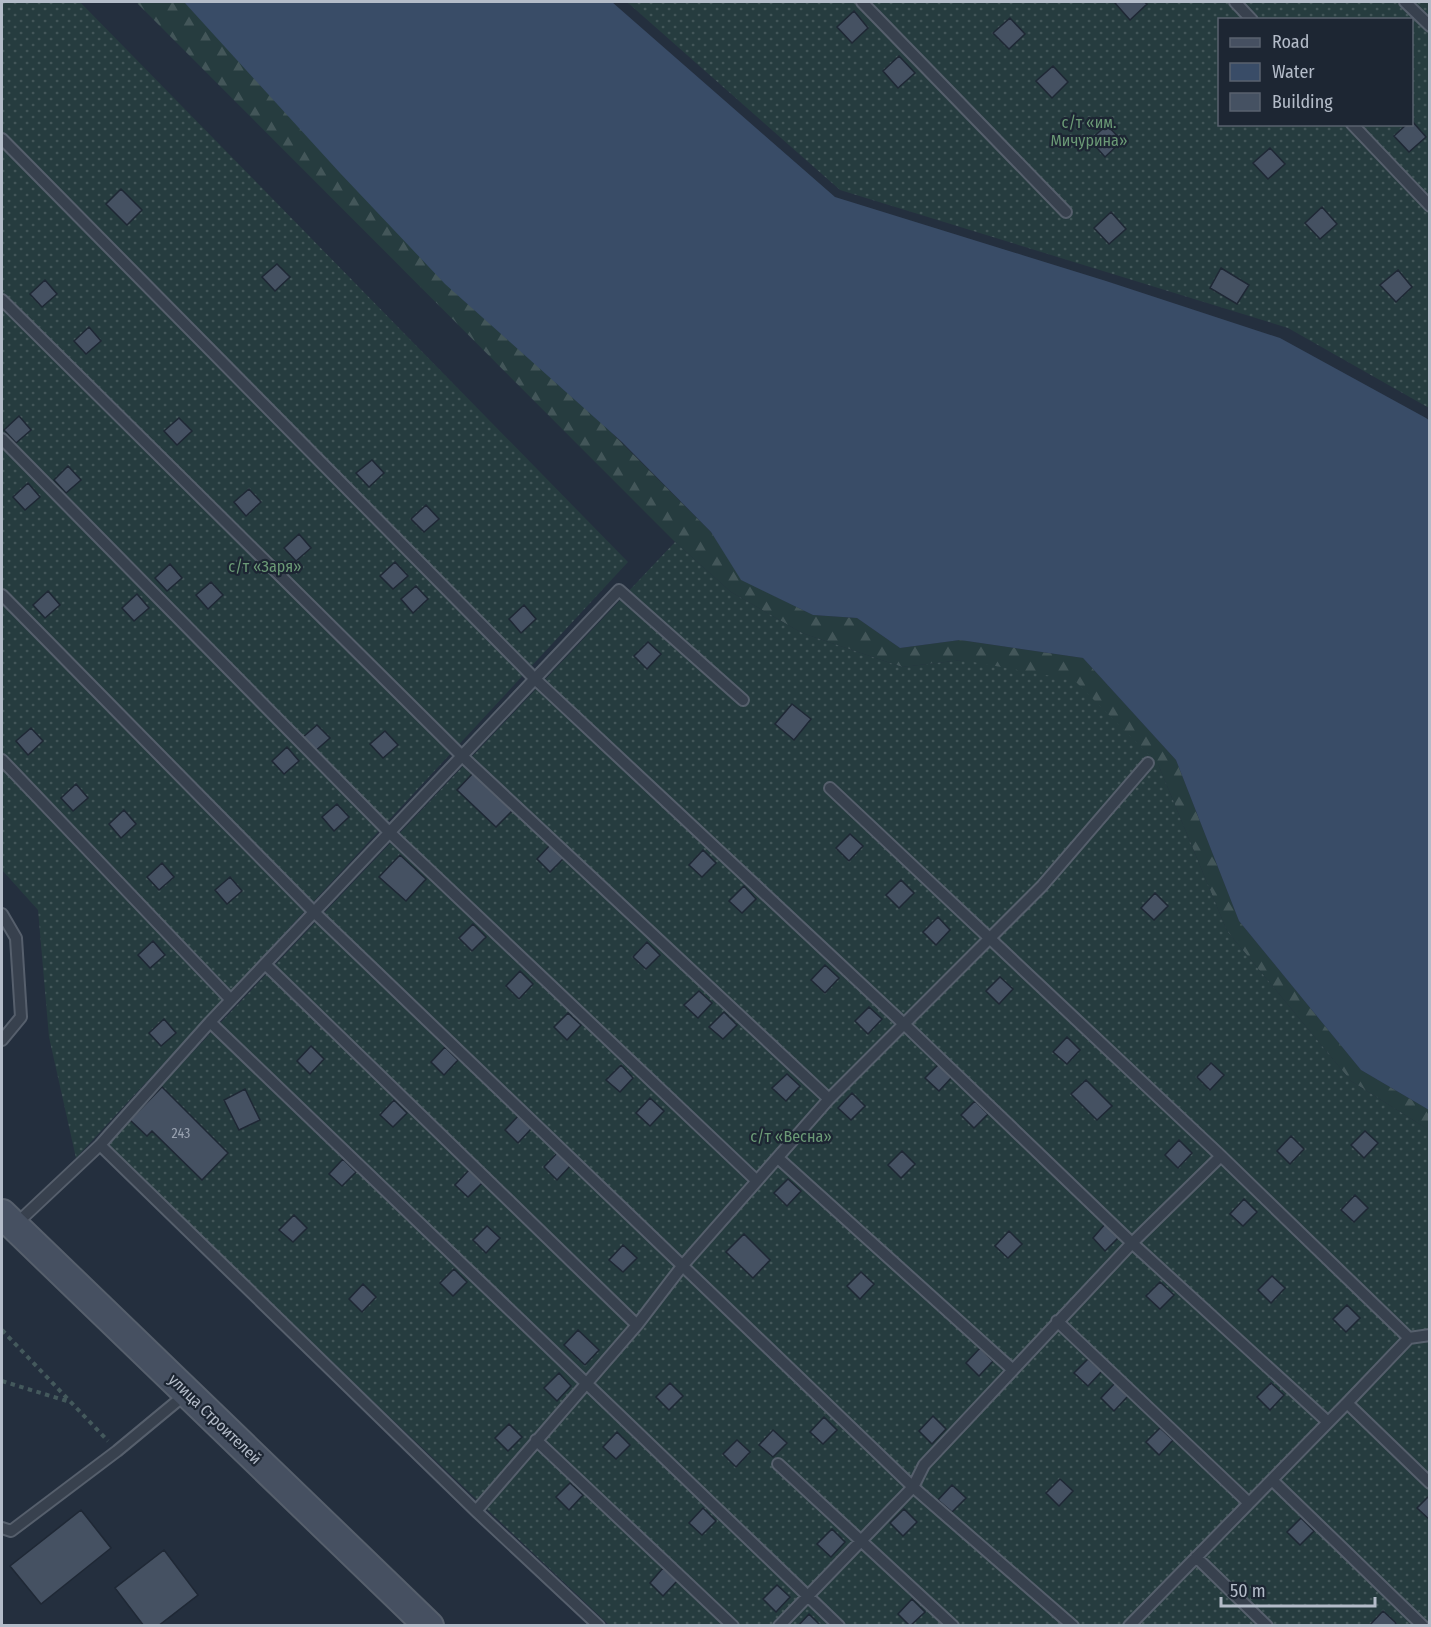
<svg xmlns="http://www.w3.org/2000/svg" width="1431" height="1627" viewBox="0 0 1431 1627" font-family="'Fira Sans Condensed',sans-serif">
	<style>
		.forest { fill: url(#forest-firs) }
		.garden { fill: url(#garden-dots); fill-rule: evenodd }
		.water { fill: #394c67 }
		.building { fill: #455162; stroke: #1f2835; stroke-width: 1.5 }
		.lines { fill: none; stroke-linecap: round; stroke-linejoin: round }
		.lane-casing { stroke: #565f6c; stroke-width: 14 }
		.secondary-casing { stroke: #565f6c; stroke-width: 32 }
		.path { stroke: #44595c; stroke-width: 4; stroke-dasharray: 4.5 4.5; stroke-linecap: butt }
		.lane { stroke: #38414e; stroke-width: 10 }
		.secondary { stroke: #465061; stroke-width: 28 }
		.labels { text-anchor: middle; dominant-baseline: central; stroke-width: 4.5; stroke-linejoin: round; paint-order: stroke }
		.number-label { font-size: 14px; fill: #98a1af }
		.park-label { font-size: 16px; fill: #6b9a76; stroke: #1d2633 }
		.street-label { font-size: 16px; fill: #b4bcc9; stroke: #1d2633 }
	</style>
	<defs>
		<pattern id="forest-firs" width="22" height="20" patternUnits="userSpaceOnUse" patternTransform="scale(1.5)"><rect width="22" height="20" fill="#263c3f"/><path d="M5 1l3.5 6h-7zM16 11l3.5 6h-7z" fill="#435659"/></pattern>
		<pattern id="garden-dots" width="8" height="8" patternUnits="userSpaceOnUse" patternTransform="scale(1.5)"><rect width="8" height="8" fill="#263c3f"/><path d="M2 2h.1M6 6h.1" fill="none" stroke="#435659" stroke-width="1.8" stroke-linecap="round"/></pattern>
	</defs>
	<rect width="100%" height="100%" fill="#242f3e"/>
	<path class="forest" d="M136,2h48l61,65 466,465 31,48 71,35 44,3 43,30 60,-8 123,18 93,102 63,161 122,149 68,40v20l-78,-49 -124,-150 -69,-167 -196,-104 -60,7 -100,-34 -71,-41 -56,-50z"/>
	<path class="garden" d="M2,2h78l548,560 -552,596 -27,-121 -11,-127 -36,-40z
		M627,2h802v406l-141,-80 -448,-138zM1220,20h192v104h-192z
		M675,542l56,50 71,41 100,34 60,-7 112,20 84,84 69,167 124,150 78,49v495h-820l-505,-479z"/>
	<path class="water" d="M184,2h428l223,195 271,84 174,57 146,80 4,3 -1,689 -68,-40 -122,-149 -63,-161 -93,-102 -123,-18 -60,8 -43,-30 -44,-3 -72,-35 -30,-48 -89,-90 -177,-158 -105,-111z"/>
	<path class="building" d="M1117,2h27l3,2 -17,16 -15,-17z
		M854,11l14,17 -16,15 -15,-16z
		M1010,18l15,16 -16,15 -16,-16z
		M899,56l16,17 -17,15 -15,-17z
		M1053,66l15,16 -16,16 -16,-17z
		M1412,121l14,16 -17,15 -15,-16 13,-12h5z
		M1107,125l15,16 -17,16 -15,-17z
		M1270,148l15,16 -17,15 -15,-16z
		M121,189l21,21 -15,15 -21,-21z
		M1322,207l15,17 -17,15 -15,-16z
		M1111,212l15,17 -17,15 -15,-16z
		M277,264l13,13 -15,14 -13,-14z
		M1221,268l28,17 -12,19 -27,-16z
		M1398,270l14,17 -16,15 -16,-17z
		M45,280l12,14 -15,13 -12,-13z
		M89,327l12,14 -15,13 -12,-13z
		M19,416l12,14 -15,13 -12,-13z
		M179,418l13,13 -15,14 -13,-14z
		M372,460l12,13 -15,14 -13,-14z
		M68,466l13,14 -15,13 -12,-13z
		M28,483l12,14 -15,13 -12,-13z
		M249,489l12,13 -15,14 -12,-14z
		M426,505l13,14 -15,13 -13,-13z
		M299,534l12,14 -15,13 -12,-13z
		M395,562l13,14 -15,13 -13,-13z
		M170,564l12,14 -15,13 -12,-13z
		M211,582l12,13 -15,14 -12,-14z
		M416,586l12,13 -15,14 -12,-14z
		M48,591l12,14 -15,13 -12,-13z
		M137,594l12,14 -15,13 -12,-13z
		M524,605l12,14 -15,14 -12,-14z
		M648,642l13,12 -14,15 -13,-13z
		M792,704l19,15 -17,21 -19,-16z
		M317,725l13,13 -16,14 -12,-14z
		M31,728l12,13 -15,14 -12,-14z
		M385,731l13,14 -15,13 -13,-14z
		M287,747l12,14 -15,13 -12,-13z
		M474,772l39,38 -17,17 -39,-37z
		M76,784l12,14 -15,13 -12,-13z
		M337,804l12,13 -15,14 -12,-14z
		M124,810l12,14 -15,14 -12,-14z
		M850,834l13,12 -14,15 -13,-13z
		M551,844l14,13 -15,15 -13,-13z
		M703,850l13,13 -14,14 -13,-12z
		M400,855l26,24 -20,22 -27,-24z
		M162,863l12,14 -15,13 -12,-13z
		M230,877l12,14 -15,13 -12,-14z
		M901,880l13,13 -15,15 -13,-13z
		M744,886l12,13 -14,14 -13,-12z
		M1155,893l13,13 -14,14 -13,-12z
		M938,917l12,13 -14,15 -13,-13z
		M473,924l13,13 -14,14 -13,-13z
		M153,941l12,14 -15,13 -12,-13z
		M647,942l13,13 -14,14 -13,-12z
		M825,965l14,13 -14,15 -14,-13z
		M520,971l13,13 -14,15 -13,-13z
		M1000,977l13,12 -14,15 -13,-13z
		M699,991l13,12 -14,15 -14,-13z
		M869,1007l13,12 -14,15 -13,-13z
		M724,1012l13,13 -14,14 -14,-12z
		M568,1013l13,12 -14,15 -13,-13z
		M164,1019l12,14 -15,13 -12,-13z
		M1067,1037l13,13 -13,14 -14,-12z
		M311,1046l13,13 -14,15 -13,-13z
		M445,1047l13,13 -14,15 -13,-13z
		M1211,1063l13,12 -14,15 -13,-13z
		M939,1064l14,12 -14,15 -14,-13z
		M621,1065l12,13 -13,14 -14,-12z
		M787,1074l13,12 -14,15 -14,-13z
		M1086,1080l26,26 -15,14 -26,-26z
		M162,1087l66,66 -26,27 -50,-49 -5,5 -17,-16z
		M245,1089l15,31 -21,10 -15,-30z
		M852,1093l13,13 -14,14 -13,-12z
		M650,1098l14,13 -14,15 -14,-13z
		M394,1100l13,13 -14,14 -13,-12z
		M975,1101l13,13 -14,14 -13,-13z
		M519,1115l13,13 -14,15 -13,-13z
		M1365,1131l13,12 -14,15 -13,-13z
		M1291,1136l13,13 -14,15 -13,-13z
		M1179,1140l13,13 -14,15 -13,-13z
		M902,1151l13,13 -14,14 -13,-13z
		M558,1152l13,13 -14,15 -13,-13z
		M343,1159l13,13 -14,14 -13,-12z
		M469,1170l13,13 -14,14 -13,-12z
		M788,1179l13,12 -14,15 -13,-13z
		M1355,1195l13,13 -14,14 -13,-12z
		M1244,1199l13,13 -14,14 -13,-12z
		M294,1215l13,13 -14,14 -14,-12z
		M1106,1223l14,13 -15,15 -12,-13z
		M487,1226l13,12 -14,15 -13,-13z
		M1009,1231l13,13 -14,14 -13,-12z
		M744,1234l26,26 -17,18 -27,-26z
		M623,1245l14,13 -14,14 -14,-12z
		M454,1269l13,13 -14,14 -13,-13z
		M861,1272l13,12 -14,15 -13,-13z
		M1272,1276l13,12 -14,15 -13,-13z
		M1160,1282l14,13 -14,14 -14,-13z
		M363,1284l13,13 -14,15 -13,-13z
		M1347,1305l13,13 -14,14 -13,-13z
		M578,1330l21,20 -14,15 -21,-20z
		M980,1348l13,13 -14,15 -13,-13z
		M1088,1359l14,12 -14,15 -14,-13z
		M559,1373l12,13 -14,15 -13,-13z
		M670,1383l13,13 -14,14 -13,-13z
		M1115,1383l13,13 -14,15 -13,-13z
		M1271,1383l13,12 -14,15 -13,-13z
		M933,1416l13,13 -14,15 -13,-13z
		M824,1417l13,13 -14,14 -13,-12z
		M509,1424l13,13 -14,14 -13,-13z
		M1160,1428l13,12 -14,15 -13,-13z
		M773,1430l14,13 -14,14 -14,-12z
		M617,1432l13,13 -14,14 -13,-12z
		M737,1440l13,12 -14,15 -13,-13z
		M1060,1479l13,12 -14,15 -13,-13z
		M570,1483l13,12 -14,15 -13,-13z
		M952,1485l14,13 -14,14 -14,-12z
		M1430,1495v25l-13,-12z
		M703,1508l13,13 -14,14 -13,-12z
		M904,1509l13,13 -14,14 -13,-13z
		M81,1510l30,38 -70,56 -31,-38z
		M1301,1518l13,13 -14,14 -13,-13z
		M832,1529l13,13 -14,15 -14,-13z
		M164,1550l34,45 -40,31h-14l-29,-38z
		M663,1568l14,13 -14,15 -13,-13z
		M777,1585l13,12 -14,15 -13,-13z
		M912,1599l13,13 -15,14 -12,-12z
		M1383,1611l13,12 -2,3h-25z
		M809,1614l12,12h-23z"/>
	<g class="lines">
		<g class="lane-casing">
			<path id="lane" d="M862,2l204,210
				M1235,2l17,18
				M1405,2l25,24
				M1352,124l78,82
				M2,139l533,540 370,346 227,218 196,179
				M2,300l460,456 367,343
				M2,439l387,393 368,349
				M2,595l312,317 599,575 160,139
				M2,760l229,240
				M830,788l391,368 188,182
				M2,914l14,24 5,79 -19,23
				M265,964l372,361
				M210,1022l629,604
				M100,1145l376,366 123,115
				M778,1158l235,212
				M15,1225l85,-80 110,-123 409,-432 124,110
				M1057,1321l192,182
				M1347,1403l83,80
				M536,1440l197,186
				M778,1464l175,162
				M1272,1480l151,146
				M476,1511l161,-186 46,-60 146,-166 213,-213 106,-123
				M2,1528l9,3 106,-80 70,-58
				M1196,1557l71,69
				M779,1626l134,-139 11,-22 208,-222 89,-87
				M1129,1626l218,-223 62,-65 21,-3"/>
		</g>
		<g class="secondary-casing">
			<path id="secondary" d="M2,1214l427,412"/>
		</g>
		<path class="path" d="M2,1330l106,111
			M2,1381l68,21"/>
		<use href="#lane" class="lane"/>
		<use href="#secondary" class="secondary"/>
	</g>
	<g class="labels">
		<g class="number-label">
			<text x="181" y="1133">243</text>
		</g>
		<g class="park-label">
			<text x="1089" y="122">с/т «им.<tspan x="1089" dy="18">Мичурина»</tspan></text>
			<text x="265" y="566">с/т «Заря»</text>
			<text x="791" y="1136">с/т «Весна»</text>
		</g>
		<g class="street-label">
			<text transform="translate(215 1419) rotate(44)">улица Строителей</text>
		</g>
	</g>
	<rect width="1431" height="1627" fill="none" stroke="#b4bcc9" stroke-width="6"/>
	<rect x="1218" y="18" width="195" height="108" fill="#1d2633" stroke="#59626f" stroke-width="1.5"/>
	<rect x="1230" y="38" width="30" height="9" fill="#465061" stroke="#59626f" stroke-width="1.5"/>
	<text x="1272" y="48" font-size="18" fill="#b4bcc9">Road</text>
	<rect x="1230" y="63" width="30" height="18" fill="#394c67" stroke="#59626f" stroke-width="1.5"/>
	<text x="1272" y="78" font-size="18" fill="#b4bcc9">Water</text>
	<rect x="1230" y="93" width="30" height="18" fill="#455162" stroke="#59626f" stroke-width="1.5"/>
	<text x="1272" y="108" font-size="18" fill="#b4bcc9">Building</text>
	<path d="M1221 1597v9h154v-9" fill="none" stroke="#b4bcc9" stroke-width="3"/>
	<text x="1230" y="1597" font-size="18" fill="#b4bcc9" stroke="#1d2633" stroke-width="4.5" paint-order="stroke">50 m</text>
</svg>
